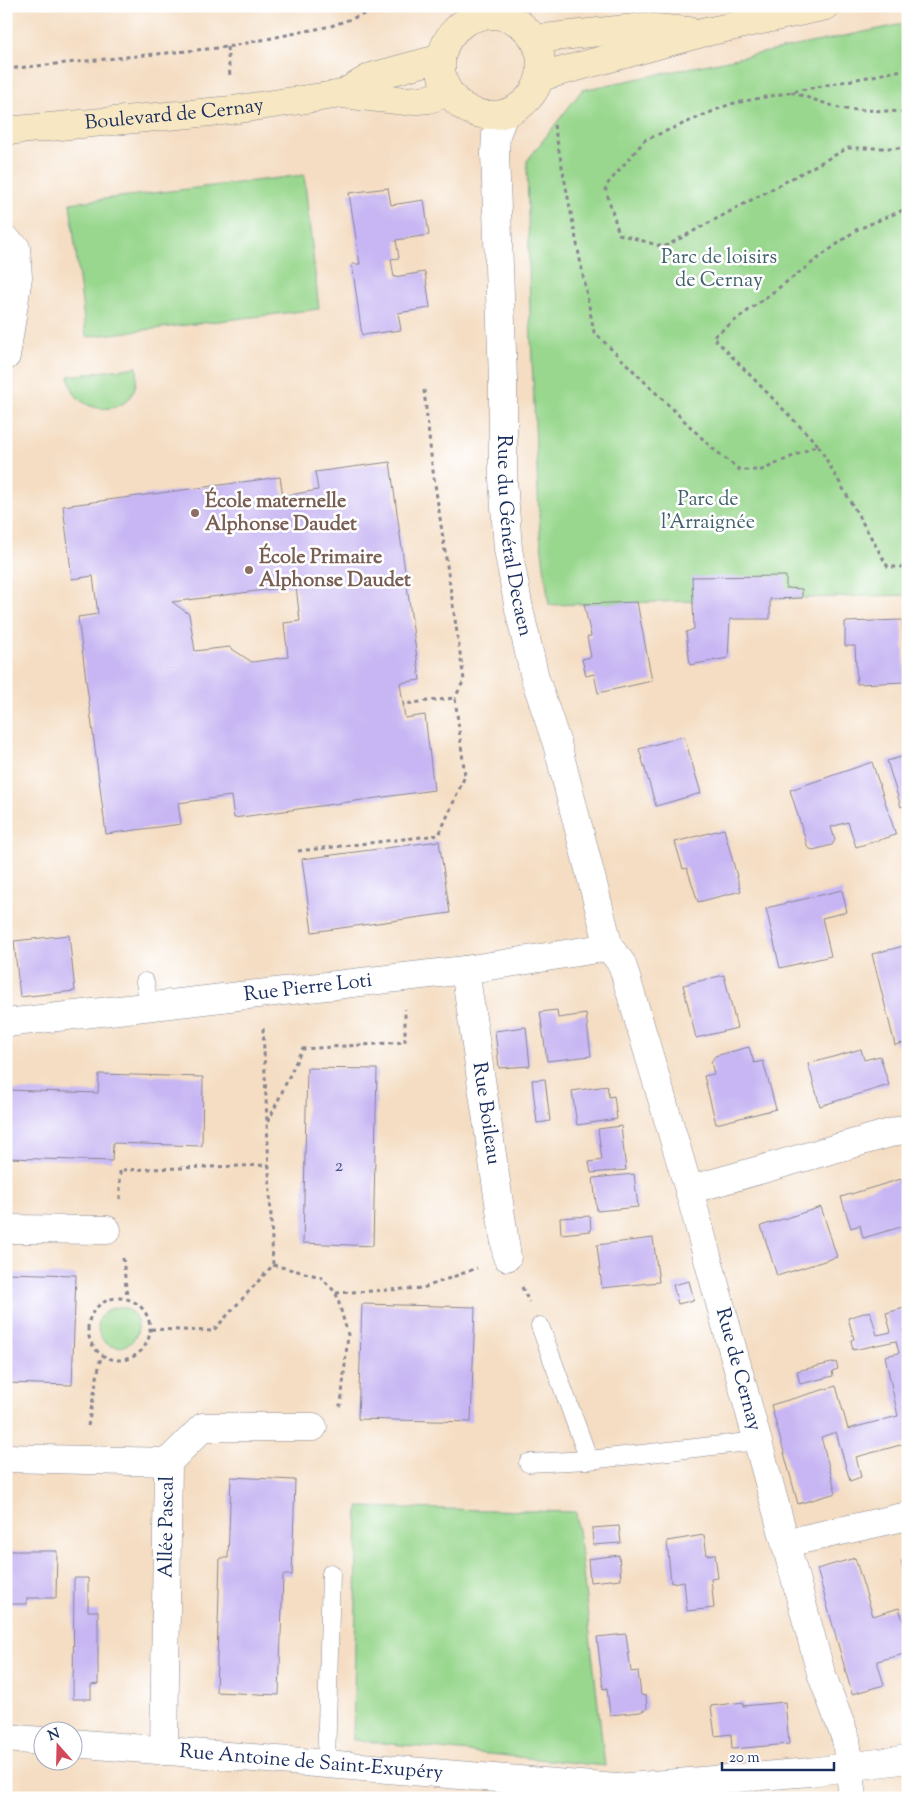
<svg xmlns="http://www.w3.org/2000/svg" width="914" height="1804" viewBox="0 0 914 1804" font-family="'Sorts Mill Goudy',serif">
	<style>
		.green { fill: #98d78d; stroke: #5a8376 }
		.building { fill: #c7b6f3; fill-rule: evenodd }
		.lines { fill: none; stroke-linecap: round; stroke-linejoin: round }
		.lane-casing { stroke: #888690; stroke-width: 19 }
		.street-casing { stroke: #888690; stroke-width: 29 }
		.secondary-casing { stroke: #888690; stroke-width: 29 }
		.path { stroke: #888690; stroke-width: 3; stroke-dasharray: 4 4; stroke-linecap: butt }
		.lane { stroke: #fff; stroke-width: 18 }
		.street { stroke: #fff; stroke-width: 28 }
		.secondary { stroke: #f7e8c3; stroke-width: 28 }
		.education-dot { fill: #8d6e63; stroke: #fff; stroke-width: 2 }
		.labels { text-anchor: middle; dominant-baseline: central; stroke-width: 5; stroke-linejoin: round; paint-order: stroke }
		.number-label { font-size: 18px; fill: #465183 }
		.street-label { font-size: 20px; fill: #1b2f5e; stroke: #fff }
		.park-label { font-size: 20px; fill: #40616c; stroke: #fff }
		.education-label { font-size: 20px; font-weight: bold; fill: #785e54; stroke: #fff; text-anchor: start }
	</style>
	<rect width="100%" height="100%" fill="#fff"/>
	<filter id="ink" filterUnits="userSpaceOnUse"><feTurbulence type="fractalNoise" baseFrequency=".02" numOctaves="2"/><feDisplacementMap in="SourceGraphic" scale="10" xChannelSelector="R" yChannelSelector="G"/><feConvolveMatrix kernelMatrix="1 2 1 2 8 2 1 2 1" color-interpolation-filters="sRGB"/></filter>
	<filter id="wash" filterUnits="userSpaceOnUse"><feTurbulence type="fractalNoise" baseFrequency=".0096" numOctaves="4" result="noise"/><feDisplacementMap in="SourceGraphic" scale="20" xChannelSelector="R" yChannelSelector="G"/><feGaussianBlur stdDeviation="1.12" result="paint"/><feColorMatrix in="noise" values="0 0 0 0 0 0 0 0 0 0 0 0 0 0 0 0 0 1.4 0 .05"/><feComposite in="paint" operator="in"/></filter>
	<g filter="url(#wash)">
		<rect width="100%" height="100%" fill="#f4ddc2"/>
		<path class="green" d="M908,23v572l-359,10 -9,-70 -10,-218 -3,-156 55,-71z
			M304,175l15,134 -233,28 -16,-134z
			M137,367c0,11 0,21 -7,30 -13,18 -47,14 -57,-6 -2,-4 -3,-10 -4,-15z
			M98 1327a20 20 0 1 1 40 0a20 20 0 1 1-40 0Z
			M358,1507l218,5 29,254 -252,-26z"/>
		<g id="blocks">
			<path class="building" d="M388,188l3,17 33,-5 5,35 -33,5 3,18 -8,1 3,18 31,-5 5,36 -32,5 3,17 -39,5 -10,-71h8l-11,-71z
				M390,462l30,218 -20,3 5,35 20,-3 9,75 -200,28 -3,-22 -53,7 3,21 -75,10 -28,-217 20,-3 -5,-38 -21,3 -9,-73 217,-29 3,19 35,-6 -3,-18zM296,586l4,35 -16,2 4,34 -36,5 -23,-15 -34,4 -6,-37 -17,-12z
				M786,576v12l16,1v9l-32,1v20h-40l-2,39 -38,7 -4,-33 8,-3 -2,-52z
				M637,602l15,79 -54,12 -4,-19 -8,2 -4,-17 9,-2 -4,-20 4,-1 -7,-32z
				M902,620l3,62 -48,2 -2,-38h-10v-24z
				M684,736l17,57 -45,13 -17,-57z
				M908,755v49l-7,3 -14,-46z
				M872,762l24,73 -40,12 -8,-25 -17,5 4,13 -3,5 -19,5 -5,-2 -18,-58z
				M724,829l17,62 -43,11 -11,-34 -4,1 -8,-27z
				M439,841l11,72 -138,19 -10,-73z
				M842,890l5,22 -25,6 9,38 -51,12 -14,-60z
				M69,935l6,56 -55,6 -6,-56z
				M908,945v97l-13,3 -23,-91z
				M724,975l13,53 -41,10 -13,-53z
				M557,1010l1,8 28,-4 5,42 -44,5 -7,-49z
				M526,1027l4,39 -31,2 -4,-37z
				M749,1047l5,16 9,-2 13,48 -60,15 -12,-48 10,-2 -3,-12 4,-6z
				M861,1049l3,11 16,-4 9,29 -69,21 -12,-42z
				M307,1068l70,1 -4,177 -70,-3z
				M99,1074l104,3 -1,69 -89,-3 -1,18 -106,-3v-68l92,3z
				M545,1079l5,42 -13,2 -5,-43z
				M607,1086l2,11 5,-1 3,23 -40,6 -5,-34z
				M621,1126l5,44 -35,3 -2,-11 13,-2 -4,-31z
				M634,1174l4,33 -41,4 -4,-33z
				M901,1179l7,20v26l-45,13 -3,-13 -9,3 -10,-31z
				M821,1207l16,50 -60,19 -16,-50z
				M590,1216l1,15 -30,3 -1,-16z
				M653,1238l6,44 -57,6 -5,-43z
				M6,1273l70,2 -4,110 -66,-2z
				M689,1281l5,19 -16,4 -5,-19z
				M362,1304l113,3 -4,115 -113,-3z
				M908,1307v20l-5,2 5,19v95l-52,14 5,20 -11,4 -14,-49 -15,5 15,56 -38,11 -27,-99 65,-19 12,43 50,-13 -13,-60 14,-3 -3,-12 -43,9 -2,-10 3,-1 -6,-21 22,-7 7,24 14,-3 -5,-19z
				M836,1362l2,7 -6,2 1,5 -33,8 -3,-13z
				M231,1477l64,3 -3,95h-9l-4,120 -63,-3 4,-134h8z
				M619,1526l2,17 -28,2 -1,-17z
				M704,1535l3,20 8,-1 3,24 -7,1 3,29 -27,3 -3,-30 -13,2 -4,-42z
				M6,1551h51l-1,47h-29v6h-21z
				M619,1555l2,24 -31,3 -2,-23z
				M855,1558l18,58 26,-8 9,28v17l-31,8 7,24 -32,9 -35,-125z
				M908,1560v32h-1l-6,-31z
				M74,1578h14v33h10v73l-7,1v14h-18z
				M626,1634l5,38 7,-1 3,24 5,1 1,13 -7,3 -30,3 -3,-27 -4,1 -6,-52z
				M743,1702v4l42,-4 4,42 -57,5 -1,-15 -16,2 -4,-30z"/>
		</g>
	</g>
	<g filter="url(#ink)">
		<use href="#blocks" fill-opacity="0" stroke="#888690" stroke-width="1"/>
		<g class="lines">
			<g class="lane-casing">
				<path id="lane" d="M145,982l4,24
					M540,1326l49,134
					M528,1463l61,-3 168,-19
					M326,1764l5,-191"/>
			</g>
			<g class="street-casing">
				<g id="street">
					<path d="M498,6v9"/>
					<path id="s1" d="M504,114l-8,21 -1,18 8,227v99l5,70 11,60 16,69 22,66 52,203 13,17 67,226 132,483 25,66 7,59"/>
					<path d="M6,240l10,8 2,29 -12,79"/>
					<path id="s2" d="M465,970l42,287"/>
					<path id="s3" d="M6,1023l459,-53 144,-23"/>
					<path d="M689,1190l219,-62"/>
					<path d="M6,1229l101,1"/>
					<path d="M6,1458l162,4"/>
					<path d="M786,1543l122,-27"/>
					<path d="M6,1738l36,3"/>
					<path id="s4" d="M72,1743l544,45 194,-16 98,-13"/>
					<path id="s5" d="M164,1751l4,-289 35,-35h110"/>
				</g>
			</g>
			<g class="secondary-casing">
				<g id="secondary">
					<circle cx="491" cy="65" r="50"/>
					<path d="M535,39l109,-12 44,4"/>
					<path d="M540,77l162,-44 124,-27"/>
					<path d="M342,94l29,-17 70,-19"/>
					<path id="s6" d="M6,131l226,-21 110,-16 64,7 23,-2 19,-7"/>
				</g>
			</g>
			<path class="path" d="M227,47l3,29
				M6,69l221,-22 104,-21 56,-20
				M908,69l-178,35 -85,36 -40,47 14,47 45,13 184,-99h60
				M791,92l51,17 66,3
				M554,125l40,207 118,116 28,22h22l56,-25 70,122h20
				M424,390l8,74 32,216 -9,18
				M818,445l-105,-108 143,-107 52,-22
				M298,851l141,-16 26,-59 -10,-78 -52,6
				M268,1122l34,-73 103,-7v-33
				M120,1199v-29l149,-5
				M123,1258l4,39
				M273,1265l48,12 15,16 12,42 -7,69 -2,2
				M522,1287l7,15
				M336,1293l87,-5 54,-20
				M88 1329a31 31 0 1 1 62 0a31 31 0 1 1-62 0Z
				M151,1329l62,2 60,-66 -10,-238
				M88,1426l13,-70"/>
			<use href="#lane" class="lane"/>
			<use href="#street" class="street"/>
			<use href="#secondary" class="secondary"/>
		</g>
	</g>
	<g class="education-dot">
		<circle cx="195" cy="513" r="5"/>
		<circle cx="249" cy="570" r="5"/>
	</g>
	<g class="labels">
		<g class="number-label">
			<text x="339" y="1167">2</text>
		</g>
		<g class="street-label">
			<text stroke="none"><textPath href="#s6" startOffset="169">Boulevard de Cernay</textPath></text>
			<text stroke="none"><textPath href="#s1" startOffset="424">Rue du Général Decaen</textPath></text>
			<text stroke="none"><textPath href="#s3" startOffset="304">Rue Pierre Loti</textPath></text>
			<text stroke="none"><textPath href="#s2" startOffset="145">Rue Boileau</textPath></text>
			<text stroke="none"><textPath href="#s1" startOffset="1291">Rue de Cernay</textPath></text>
			<text stroke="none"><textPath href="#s5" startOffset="224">Allée Pascal</textPath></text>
			<text stroke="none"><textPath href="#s4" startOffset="240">Rue Antoine de Saint-Exupéry</textPath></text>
		</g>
		<g class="park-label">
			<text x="719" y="258">Parc de loisirs<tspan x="719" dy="23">de Cernay</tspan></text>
			<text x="708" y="500">Parc de<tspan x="708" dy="23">l'Arraignée</tspan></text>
		</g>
		<g class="education-label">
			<text x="205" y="502">École maternelle<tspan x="205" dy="23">Alphonse Daudet</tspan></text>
			<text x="259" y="558">École Primaire<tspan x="259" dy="23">Alphonse Daudet</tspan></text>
		</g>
	</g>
	<rect width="914" height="1804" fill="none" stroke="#fff" stroke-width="25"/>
	<g transform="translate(58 1746) rotate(340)"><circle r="24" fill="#ffffff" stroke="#a4acbf"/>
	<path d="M0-4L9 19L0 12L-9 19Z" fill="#d1495b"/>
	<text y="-8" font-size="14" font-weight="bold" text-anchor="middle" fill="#1b2f5e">N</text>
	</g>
	<path d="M722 1762v8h112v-8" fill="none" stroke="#1b2f5e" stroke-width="2.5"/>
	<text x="729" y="1762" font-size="15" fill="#1b2f5e" stroke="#ffffff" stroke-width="4" paint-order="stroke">20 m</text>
</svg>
